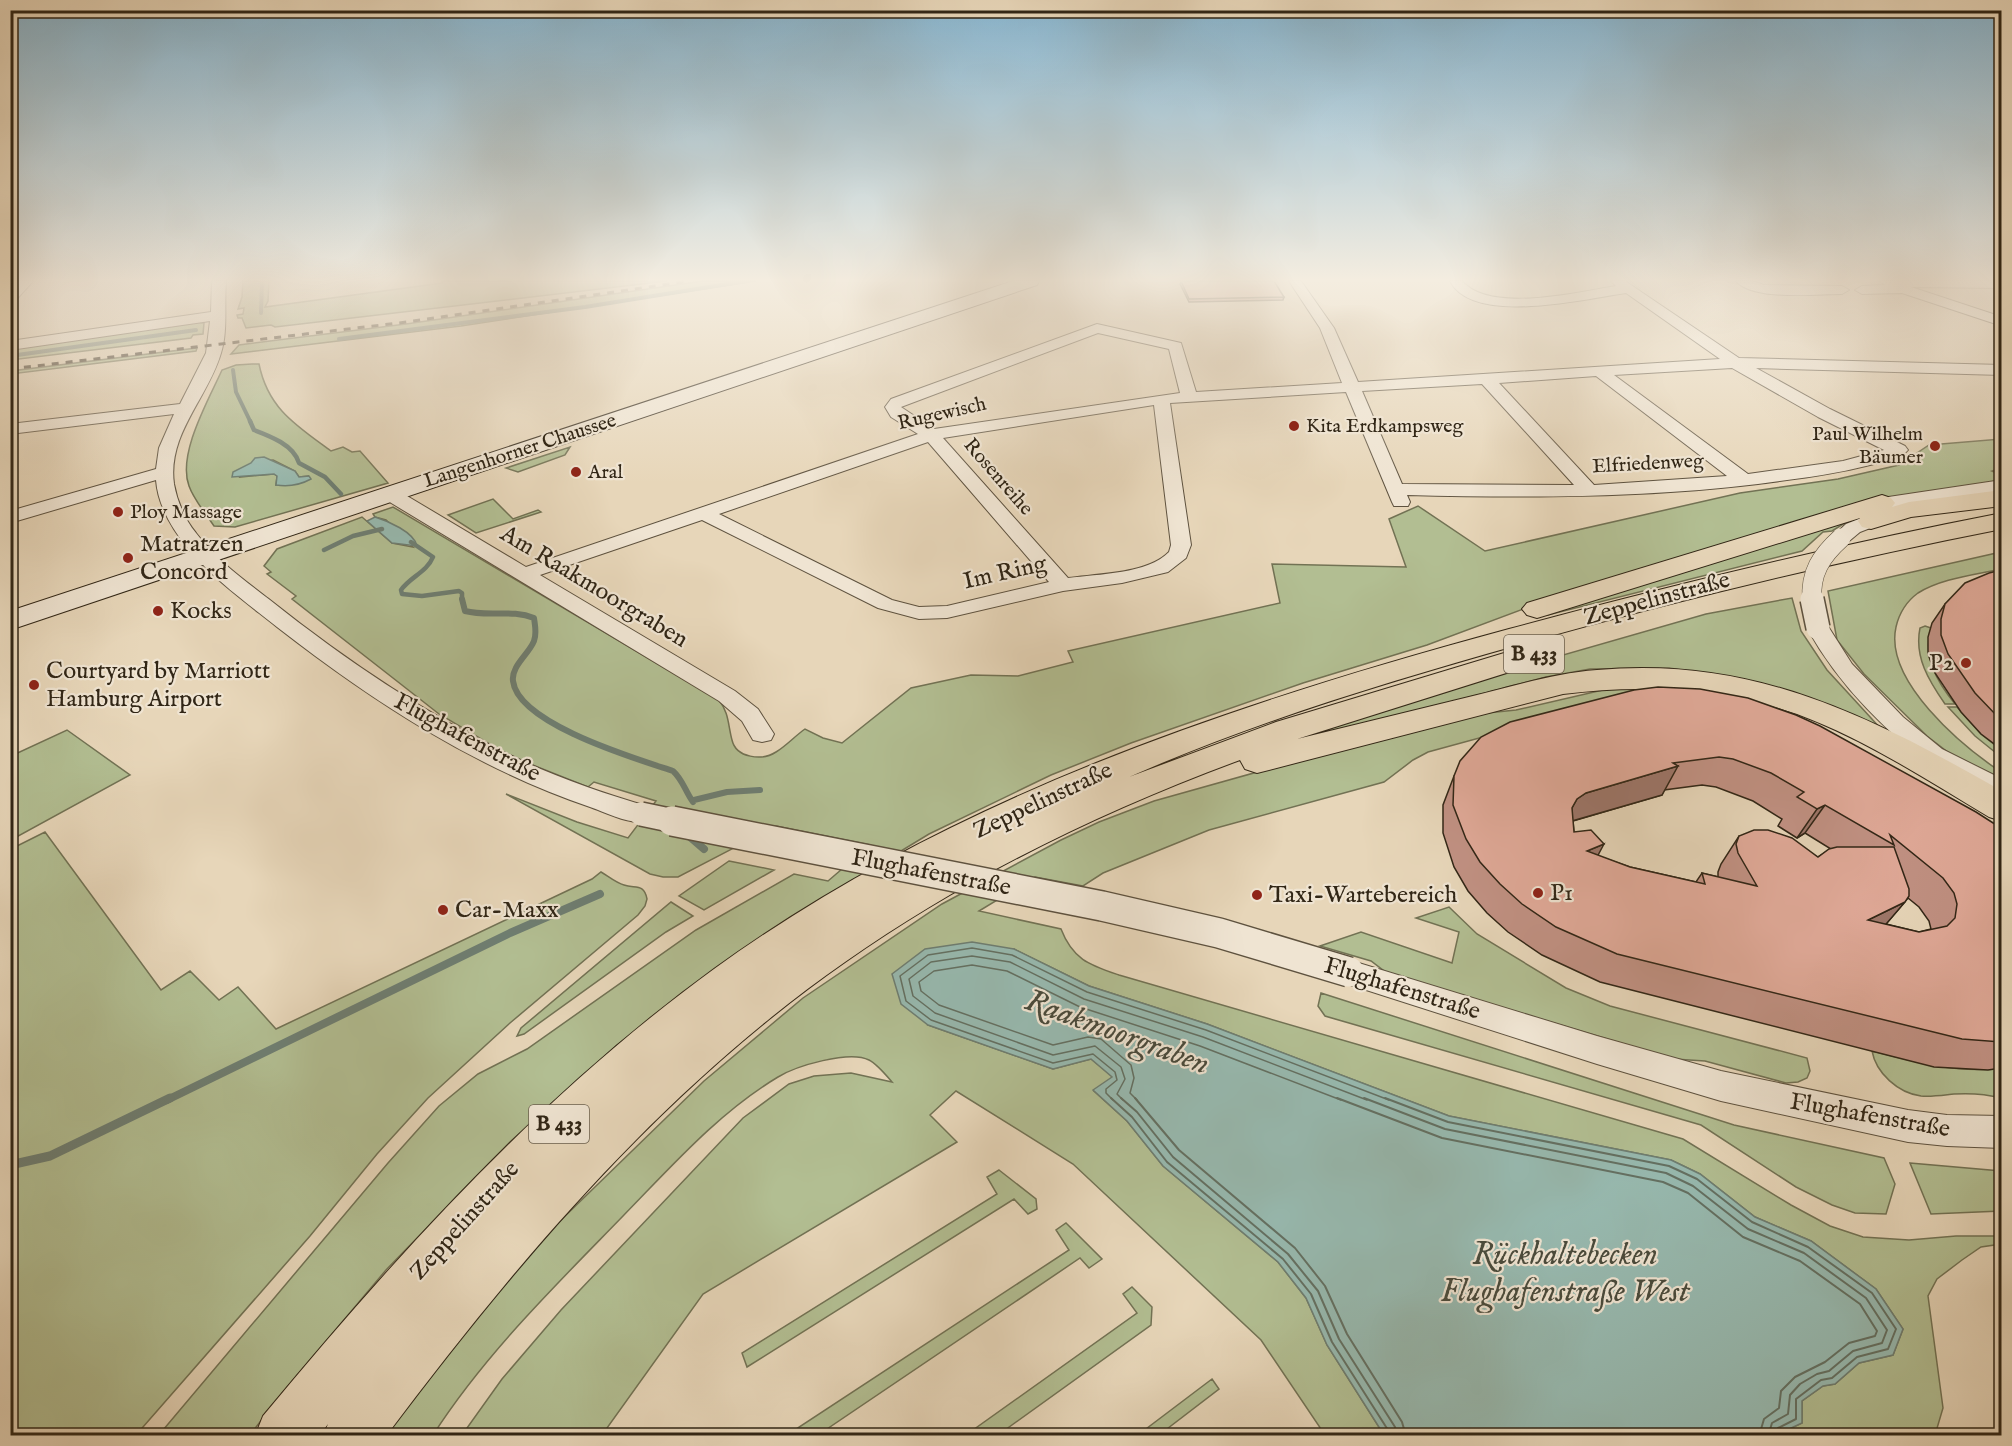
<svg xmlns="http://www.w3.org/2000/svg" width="2012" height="1446" viewBox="0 0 2012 1446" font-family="'IM FELL English',serif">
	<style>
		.green { fill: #b2be92; stroke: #727254; stroke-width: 1.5; fill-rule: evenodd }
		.water { fill: #97b9af; stroke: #6e7e72; stroke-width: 1.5 }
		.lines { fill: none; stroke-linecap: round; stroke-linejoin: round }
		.shore-far1 { stroke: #647062; stroke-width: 1.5 }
		.shore { stroke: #647062; stroke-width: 2 }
		.stream-far4 { stroke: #6e7e72; stroke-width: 4 }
		.stream-far3 { stroke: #6e7e72; stroke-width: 4.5 }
		.stream-far2 { stroke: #6e7e72; stroke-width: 6 }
		.stream-far1 { stroke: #6e7e72; stroke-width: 8 }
		.stream { stroke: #6e7e72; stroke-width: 9 }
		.minor-casing { stroke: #5e523f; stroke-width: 2 }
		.secondary-casing { stroke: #312616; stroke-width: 2 }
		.trunk-casing { stroke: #312616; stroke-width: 2 }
		.minor { fill: #efe4d2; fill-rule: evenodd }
		.secondary { fill: #efe4d2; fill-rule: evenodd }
		.trunk { fill: #e7d6b9; fill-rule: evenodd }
		.rail { stroke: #312616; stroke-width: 3; stroke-dasharray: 7 7; stroke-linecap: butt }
		.minor-bridge-far2-casing { stroke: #5e523f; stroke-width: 20; stroke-linecap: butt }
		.minor-bridge-far1-casing { stroke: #5e523f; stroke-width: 26; stroke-linecap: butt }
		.minor-bridge-casing { stroke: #5e523f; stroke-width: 32; stroke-linecap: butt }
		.minor-bridge-far2 { stroke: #efe4d2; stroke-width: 19 }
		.minor-bridge-far1 { stroke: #efe4d2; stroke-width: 23 }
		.minor-bridge { stroke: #efe4d2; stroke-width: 29 }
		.wall { fill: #c19183; stroke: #312616; stroke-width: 1.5; fill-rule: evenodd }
		.shaded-wall { fill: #9d766a; stroke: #312616; stroke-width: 1.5 }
		.building { fill: #e0a998; stroke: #312616; stroke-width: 1.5; fill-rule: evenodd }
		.poi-dot { fill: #8f2418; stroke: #efe4d2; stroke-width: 2 }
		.labels { text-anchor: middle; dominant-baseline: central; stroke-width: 4.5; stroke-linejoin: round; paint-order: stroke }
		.far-street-label { font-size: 20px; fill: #312616; stroke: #efe4d2 }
		.far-poi-label { font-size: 20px; fill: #312616; stroke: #efe4d2; text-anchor: start }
		.shield { fill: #efe4d2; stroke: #6a5f4e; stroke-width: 1.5 }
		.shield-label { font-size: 22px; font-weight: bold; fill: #312616 }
		.poi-label { font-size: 24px; fill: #312616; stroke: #efe4d2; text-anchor: start }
		.street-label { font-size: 24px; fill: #312616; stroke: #efe4d2 }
		.near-water-label { font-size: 32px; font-style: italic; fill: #4a4b3c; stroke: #efe4d2 }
	</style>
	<rect width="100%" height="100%" fill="#e7d6b9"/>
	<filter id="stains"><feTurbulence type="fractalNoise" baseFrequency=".00333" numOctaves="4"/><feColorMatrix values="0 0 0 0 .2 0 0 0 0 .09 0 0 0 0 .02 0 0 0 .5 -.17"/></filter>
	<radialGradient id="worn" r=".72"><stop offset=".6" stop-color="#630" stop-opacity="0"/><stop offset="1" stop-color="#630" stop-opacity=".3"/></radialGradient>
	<path class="green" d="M243,281h26l-1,20 -3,6 177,-24v-2h225l-392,46 -4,-2 -25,3 -4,-10h-4l-1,-3 6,-1 1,-6 -6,1 4,-12z
		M703,281h53l-295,45 -230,28 8,-9 167,-21z
		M195,322l9,1 -1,11 -10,1 -2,3 -180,22 -1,-12z
		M197,348l-1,3 -185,23v-3z
		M252,364h7c9,45 38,62 72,87l12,-4 9,5 8,-1 28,32 -153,44 -21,-1c-8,-12 -20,-26 -25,-40 -12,-32 20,-87 33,-116l14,-5zM273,460l22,11 4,6 10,-1 -33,9 1,-9 -3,-2 -34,3c10,-16 15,-14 33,-17z
		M2001,439v29l-9,3 9,4v6l-128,19 -323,99 -123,46 -124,38 -172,60 -80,32 -122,59 -84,51 -110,73 -118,87 -106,96 -125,129 -102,121 -34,44 -92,1 230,-273 51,-57 39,-32 49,-25 169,-119 98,-56 34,7 42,-36 -94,-19 -98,51h-15l-13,-3 -144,-80 71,28 51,16 28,-37 -62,-19 -6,5 -78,-31 -71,-42 -147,-115 4,-3 -29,-22 4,-2 -7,-6 13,-17 85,-32 30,26 21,4 -27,-27 -11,-3 -2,-3 20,-7 326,193c10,13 9,25 13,40 4,18 30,21 44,12 10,-6 19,-16 29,-23l18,9 19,5 69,-55 60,-13 47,1 55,-14 -5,-11 212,-48 -8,-39 134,3 -17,-48 29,-13 67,45 255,-58 98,-14 61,-14 30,-20z
		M570,447l-5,8 -47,17 -12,-4z
		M493,499l20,20 25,-9 3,2 -65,21 -28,-18z
		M1853,518l-21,13 -9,1 -21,19 -254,64 -4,-3z
		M2001,552v17c-26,6 -59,9 -83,24 -11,8 -19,21 -22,34 -12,54 66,119 105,145v13l-52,-32 -22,-17 -63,-62 -27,-34 -9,-49z
		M1792,598l9,33 26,39 55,60 -147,-52 -66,-10 -79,1 -44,8 -236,62 2,-6 185,-59 209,-60z
		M1925,626l6,2c-9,28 6,54 24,76h-10c-16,-23 -31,-47 -25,-76z
		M1662,688l-234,64 -15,8 -29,22 -175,48 -106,43 -20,13 -48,-9 -56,34 82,18c12,31 29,36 58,46l564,164 108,66 39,21 33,11 46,3 47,-4h45v8l-20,3 -19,13 -25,19 -9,17 15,112 -8,27h-159l26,-12v-22l21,-15 12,-2 24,-21 34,-8 10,-26 -27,-40 -65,-48 -56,-24 -55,-43 -29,-14 -222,-44 -242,-92 -118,-38 -75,-37 -86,76 125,44 38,-10 22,18 -19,14 33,30 36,45 115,96 28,36 21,47 57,90h-59l-64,-95 -188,-176 -117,-73 -26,24 27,27 -254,152 -101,141h-140l40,-56 59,-69 182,-192 46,-34 25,-8 37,-3 41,9c-6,-7 -15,-18 -23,-22 -20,-10 -73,6 -91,17 -60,36 -107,90 -155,139 -67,69 -138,138 -190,219l-61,1 119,-148 213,-207 99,-83 139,-94 119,-64 38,-18 55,-21 164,-46 169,-42 29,-3 91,-21z
		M1948,707h9l24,27 20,16v7l-26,-21z
		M67,730l63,45 -119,65v-84z
		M45,832l116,158 29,-19 29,29 19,-13 38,42 316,-150 9,-7c7,4 15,11 23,13 11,4 20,-2 23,14l-2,7 -7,9 -128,108 -82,75 -51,56 -67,82 -174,199h-125v-586z
		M729,861l45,9 -70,40 -25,-14z
		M671,902l22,14 -27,16 -142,102 -7,2 4,-8z
		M1449,907l28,27 89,54 44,18 197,52 3,13 -3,7 -9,4 -12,1 -81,-22 -31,-2 -287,-86 -16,-12 -51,-15 41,-14 91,31 7,-31 -43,-14z
		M1321,993l413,132 150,33 11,26 -9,30 -31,-1 -23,-8 -36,-18 -95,-62 -376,-109 -7,-10z
		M1872,1051c43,11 85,23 129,17v30c-15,-4 -31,-5 -47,-4 -10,1 -22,3 -33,2 -23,-3 -45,-23 -49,-45z
		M1910,1163l91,8v40l-70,3z
		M999,1170l37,29 1,10 -9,5 -14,-15 -267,168 -5,-14 255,-159 -10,-17z
		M1066,1223l36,36 -13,9 -9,-10 -262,177h-31l282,-185 -13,-20z
		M1132,1287l20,20 -1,18 -153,110h-32l171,-122 -14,-19z
		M1212,1379l7,10 -60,46h-21z"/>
	<path class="water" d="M264,457l31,14 4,6 10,-1 2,3c-11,6 -22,8 -35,6l1,-9 -3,-2 -42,3 1,-5 18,-9 4,-5z
		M375,517c13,4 39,15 42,29l-25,-3 -25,-22z
		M972,942l42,7 75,37 118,38 242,92 222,44 29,14 55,43 56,24 65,48 27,40 -10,26 -34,8 -24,21 -12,2 -21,15v22l-26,12h-392l-57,-90 -21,-47 -28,-36 -115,-96 -36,-45 -34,-31 19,-13 -21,-18 -38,10 -125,-44 -27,-21 -9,-30 33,-25z"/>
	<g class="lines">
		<path class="shore-far1" d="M1113,1100l-7,-7v-4l11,-9 -2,-8 -22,-18 -40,9 -122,-43 -25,-19 -6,-25 28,-21 44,-7 40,7 75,37 119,38 183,70
			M1123,1100l-6,-6 8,-15 -4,-12 -26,-21 -42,9 -118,-42 -22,-17 -4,-17 22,-17 41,-6 38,6 74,37 119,38 164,63
			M1137,1100l-7,-7 4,-15 -3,-13 -30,-26 -13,-2 -35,8 -114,-40 -18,-14 -2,-9 15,-11 38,-6 35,6 73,36 120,39 141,54"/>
		<path class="shore" d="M1111,1098l21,19 35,45 116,97 28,35 21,48 56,88 1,6
			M1121,1098l16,14 36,45 115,97 30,37 21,48 56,88 2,9
			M1135,1098l44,52 116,98 30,38 22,48 55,88 4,14
			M1337,1098l105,40 221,44 25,11 55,44 57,24 60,43 17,27 -2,5 -26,7 -24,19 -30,15 -14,14 -2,17 -15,11 -5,17
			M1364,1098l81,31 221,44 27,13 55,43 56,24 62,45 21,32 -5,13 -29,8 -24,20 -12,3 -17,10 -10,11 -2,19 -16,9 -4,13
			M1385,1098l63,24 221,44 28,13 55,43 56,25 64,46 24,36 -8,20 -31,8 -25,21 -11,2 -25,19v20l-18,9 -3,8"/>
		<path class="stream-far4" d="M261,313l1,-32
			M339,339l246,-32 161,-26
			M10,356l186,-26
			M233,370l3,22 15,31"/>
		<path class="stream-far3" d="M250,421l4,9c16,6 40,15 45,33l26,14 16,17
			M411,542l22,15c-6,15 -23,20 -32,33l1,4 20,2 37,-5 3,2v7
			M324,550l29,-14 29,-7"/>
		<path class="stream-far2" d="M462,599l3,12c23,6 47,-2 69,7 1,8 3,15 0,23 -5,13 -23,25 -21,40 5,43 124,78 160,90 10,9 12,20 20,31
			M694,800l33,-8 33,-2"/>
		<path class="stream-far1" d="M689,836l15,13
			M167,1100l343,-167 90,-39"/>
		<path class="stream" d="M10,1165l40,-9 120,-58"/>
		<g class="minor-casing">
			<path id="minor" d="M19,281h14l-18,20 -5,1v-13z
				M212,281h14c-2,24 2,50 -5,72 -13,45 -54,81 -47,131 3,17 11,36 22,49 20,27 48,47 74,67 74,59 154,113 240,155 45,22 92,38 140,52l4,7 -4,7c-18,5 -43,-8 -60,-14 -115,-39 -218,-106 -313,-180 -30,-24 -61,-46 -86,-75 -17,-20 -33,-45 -35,-72l-146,43v-12l146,-42 3,-21 15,-34 -164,20v-10l170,-20 26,-51 4,-32 -200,29v-9l201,-29z
				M1289,281h12l33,47 24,54 362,-23 -94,-66c-42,6 -153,33 -176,-12h12c28,33 116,11 154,5l-5,-5h14l114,77 263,7v10l-246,-7 74,41 75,37 3,4c-8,10 -30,13 -42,16 -35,9 -72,13 -108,18 -116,14 -234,14 -351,11l3,7 -2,4h-14l-2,-4 -46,-110 -176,11 21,142 -5,13 -18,14 -46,11 -59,8 -116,27 -28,1 -41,-11 -176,-88 -162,55 195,116 23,18 16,25 -3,6 -9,2 -9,-2 -11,-19 -23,-20 -336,-203 -2,-4 2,-4h14l129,77 392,-133 -27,-17 -6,-10 6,-8 206,-75 84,19 15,49 146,-9 -22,-55zM1098,333l71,16 11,44 -246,36 -33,-22zM1732,368l86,49 66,33 -41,11 -95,13 -134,-99zM1596,376l131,100 -133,9 -95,-102zM1482,384l92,101 -172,-1 -40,-93zM1154,405l17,140 -2,7c-21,22 -71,22 -101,26l-125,-140zM928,442l121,140 -102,24 -28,1 -27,-7 -173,-86z
				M1736,281h16l12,4 78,1 7,4 -7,4c-26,0 -89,7 -106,-13z
				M1880,281h122v7l-91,-1 91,30v9l-100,-33 -40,1 -7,-4 7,-4 23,-1z
				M2002,480v11l-113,17 -11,17 -18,7 -12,10h-14l-3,-4 15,-14 18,-7 11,-18z
				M1818,621l8,2 26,41 51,53 39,32 60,30v20l-46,-23 -5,2 -9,-3c-54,-42 -101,-86 -135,-147l3,-5z
				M1349,960l248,76 124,35 187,39 39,5 55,1v32l-55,-2 -39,-4 -187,-41 -124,-37 -259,-83 -4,-9 4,-9z"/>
		</g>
		<g class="secondary-casing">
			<path id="secondary" d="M1013,281h26l-2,4 -1027,345v-19z"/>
		</g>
		<g class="trunk-casing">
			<path id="trunk" d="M2002,490v16l-91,11 -40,12 -9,-2 -4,-6 2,-3 -313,97 -10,3 -10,-3 -5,-6 5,-6 355,-108 9,3 4,5 -3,4 17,-5z
				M2002,513v16c-163,32 -324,71 -484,116 -131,37 -264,77 -389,132l147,-55 248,-75 11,3 4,7 -4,7 -238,75c60,-15 120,-29 180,-44 40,-10 79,-22 120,-25 157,-14 273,46 405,121v30l-13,-4c-62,-37 -124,-78 -192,-103 -76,-26 -155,-30 -234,-20l-306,79 -12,-4 -5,-9c-138,51 -274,117 -395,202 -181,126 -327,298 -459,474h-63l5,-12 -9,12h-64l8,-20c136,-164 278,-321 451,-447 236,-171 518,-265 795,-340 163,-44 327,-84 493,-116z"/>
		</g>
		<use href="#minor" class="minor"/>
		<use href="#secondary" class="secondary"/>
		<use href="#trunk" class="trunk"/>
		<path class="rail" d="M10,369l397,-47 282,-41"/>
		<g class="minor-bridge-far2-casing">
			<path id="minor-bridge-far2" d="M1812,600c-2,-27 9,-44 29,-62"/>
		</g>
		<g class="minor-bridge-far1-casing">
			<path id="minor-bridge-far1" d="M1812,599l6,29
				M641,814l38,8"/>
		</g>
		<g class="minor-bridge-casing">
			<path id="minor-bridge" d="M672,821l430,85 117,27 130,39"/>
		</g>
		<use href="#minor-bridge-far2" class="minor-bridge-far2"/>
		<use href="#minor-bridge-far1" class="minor-bridge-far1"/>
		<use href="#minor-bridge" class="minor-bridge"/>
	</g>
	<path class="wall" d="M1181,281l103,16 -1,3 -94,2 -9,-18z
		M2001,570v179l-20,-15 -20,-22 -26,-39 -7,-19v-17l4,-14 13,-19z
		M1634,690l367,138v240l-13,2 -54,-3 -334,-85 -58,-27 -34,-23 -21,-19 -19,-22 -14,-24 -11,-34v-28l11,-29zM1702,785l14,2 37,14 29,18 -4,7 19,12 8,-5 26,16 -13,8 -79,-21 -18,28 -3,8v5l-16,-4 -6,9 -66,-15 -32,-11 -24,-24 -1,-11 89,-26 2,-5zM1908,898l11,9 10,14 2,8 -12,3 -33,-8z"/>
	<path class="shaded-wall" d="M1678,766l-16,29 -90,26v-13l5,-9 9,-6z
		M1825,805l-20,28 -8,5 20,-29z
		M1604,844l-15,28 -2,-21z
		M1905,902l-24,28 -13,-10z"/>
	<path class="building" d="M1181,281h93l10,16 -95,2z
		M2001,570v148l-5,-3 -21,-22 -27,-39 -7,-19v-16l4,-15 20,-21 24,-10z
		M1658,687l42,2 48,9 48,17 24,11 156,86 25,16v214l-39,-3 -345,-85 -61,-27 -34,-23 -22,-20 -20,-22 -14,-23 -13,-34 1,-29 6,-15 21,-24 29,-15 124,-32zM1719,757l14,2 38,14 33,19 -7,5 20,12 8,-4 69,40 -4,-10 53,43 11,15 3,11 -2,14 -8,8 -28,6 -51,-12 37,-18 4,-6v-7l-15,-42h-57l-8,2 -11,8 -26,-19 -24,-8h-14l-15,6 -3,8 2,9 19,33 -55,-13 3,11 -75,-17 -43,-16 17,-7 -13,-14 -17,2 -2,-24 5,-9 9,-6 92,-27 -5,-3z"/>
	<linearGradient id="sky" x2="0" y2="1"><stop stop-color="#87b6d1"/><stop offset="0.58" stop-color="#f4ede0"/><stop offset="1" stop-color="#f4ede0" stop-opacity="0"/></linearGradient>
	<rect width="2012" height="483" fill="url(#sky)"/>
	<g class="poi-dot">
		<circle cx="1294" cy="426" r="6"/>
		<circle cx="1935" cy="446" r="6"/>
		<circle cx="576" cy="472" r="6"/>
		<circle cx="118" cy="512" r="6"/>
		<circle cx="128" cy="558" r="6"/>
		<circle cx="158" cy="611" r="6"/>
		<circle cx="1966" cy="663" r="6"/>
		<circle cx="34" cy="685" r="6"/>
		<circle cx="1538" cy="893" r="6"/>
		<circle cx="1257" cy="895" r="6"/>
		<circle cx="443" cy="910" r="6"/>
	</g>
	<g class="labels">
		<g class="far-street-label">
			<text transform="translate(942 414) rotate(-13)">Rugewisch</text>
			<text transform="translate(520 451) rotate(-18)">Langenhorner Chaussee</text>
			<text transform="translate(1648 464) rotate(-3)">Elfriedenweg</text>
			<text transform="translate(998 477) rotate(49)">Rosenreihe</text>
		</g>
		<g class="far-poi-label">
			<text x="1306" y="426">Kita Erdkampsweg</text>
			<text x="1923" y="434" text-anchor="end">Paul Wilhelm<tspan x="1923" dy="23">Bäumer</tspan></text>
			<text x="588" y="472">Aral</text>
			<text x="130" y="512">Ploy Massage</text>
		</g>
		<g class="shield">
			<rect x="1504" y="635" width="60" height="38" rx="4.5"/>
			<rect x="529" y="1105" width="60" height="38" rx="4.5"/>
		</g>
		<g class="shield-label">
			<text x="1534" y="654">B 433</text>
			<text x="559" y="1124">B 433</text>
		</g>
		<g class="poi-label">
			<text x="140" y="544">Matratzen<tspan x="140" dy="28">Concord</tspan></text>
			<text x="170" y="611">Kocks</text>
			<text x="1954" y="663" text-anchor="end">P2</text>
			<text x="46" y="671">Courtyard by Marriott<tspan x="46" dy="28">Hamburg Airport</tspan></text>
			<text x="1550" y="893">P1</text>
			<text x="1269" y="895">Taxi-Wartebereich</text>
			<text x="455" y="910">Car-Maxx</text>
		</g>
		<g class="street-label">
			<text transform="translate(1005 573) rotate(-13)">Im Ring</text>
			<text transform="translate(594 587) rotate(31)">Am Raakmoorgraben</text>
			<text transform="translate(1657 599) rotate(-15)">Zeppelinstraße</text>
			<text transform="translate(467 738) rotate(28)">Flughafenstraße</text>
			<text transform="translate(1043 801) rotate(-25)">Zeppelinstraße</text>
			<text transform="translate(931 873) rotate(11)">Flughafenstraße</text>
			<text transform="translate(1402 989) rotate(17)">Flughafenstraße</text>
			<text transform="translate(1870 1116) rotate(10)">Flughafenstraße</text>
			<text transform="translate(465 1221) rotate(-48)">Zeppelinstraße</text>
		</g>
		<g class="near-water-label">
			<text transform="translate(1117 1033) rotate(20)">Raakmoorgraben</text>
			<text x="1565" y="1255">Rückhaltebecken<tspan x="1565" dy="37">Flughafenstraße West</tspan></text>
		</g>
	</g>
	<rect width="2012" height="1446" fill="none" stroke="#e7d6b9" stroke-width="36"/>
	<rect x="12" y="12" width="1988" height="1422" fill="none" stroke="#312616" stroke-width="3"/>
	<rect x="18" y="18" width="1976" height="1410" fill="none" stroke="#312616" stroke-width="1.5"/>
	<rect width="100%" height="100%" filter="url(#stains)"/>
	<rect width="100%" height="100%" fill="url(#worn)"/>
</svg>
